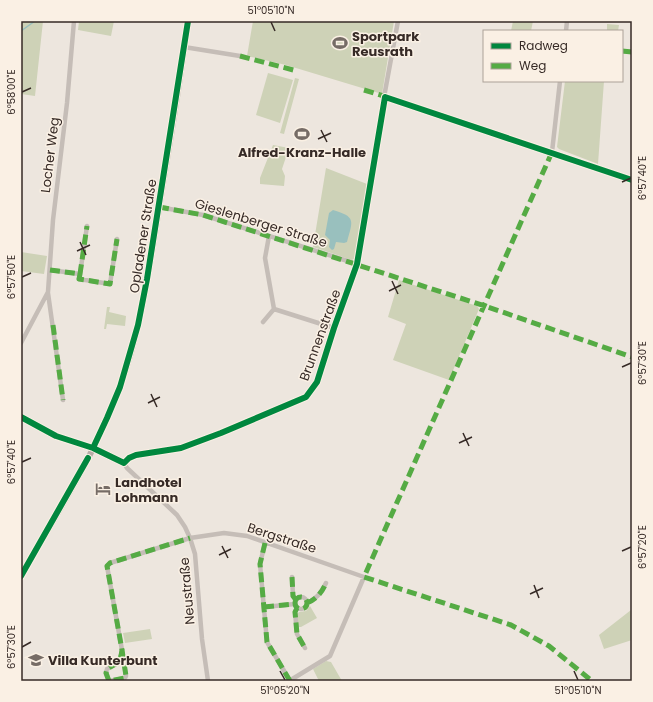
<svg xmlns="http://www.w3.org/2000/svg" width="653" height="702" viewBox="0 0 653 702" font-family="Poppins,sans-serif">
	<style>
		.green { fill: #ced2b7 }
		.water { fill: #99c0be }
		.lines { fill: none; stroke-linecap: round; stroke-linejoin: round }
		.stream { stroke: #99c0be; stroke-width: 1.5 }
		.minor { stroke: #c5bdb7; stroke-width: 4.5 }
		.secondary { stroke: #b6ada7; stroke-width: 6 }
		.quiet { stroke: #55ab44; stroke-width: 5; stroke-dasharray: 10 5; stroke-linecap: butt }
		.cycleway-casing { stroke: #faf0e4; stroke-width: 8 }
		.cycleway { stroke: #00873e; stroke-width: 6 }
		.ticks { fill: none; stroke: #362a26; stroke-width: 1.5 }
		.labels { text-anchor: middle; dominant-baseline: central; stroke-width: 3; stroke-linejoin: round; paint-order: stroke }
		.poi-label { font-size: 13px; font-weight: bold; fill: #362a26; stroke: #faf0e4; text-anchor: start }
		.street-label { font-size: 13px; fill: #362a26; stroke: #faf0e4 }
		.neatline { fill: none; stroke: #362a26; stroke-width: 1.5 }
		.ticks-label { font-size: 10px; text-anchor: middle; fill: #362a26 }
	</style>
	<rect width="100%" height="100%" fill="#ede6de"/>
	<path class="green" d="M21,21h22l-8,75 -14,-2z
		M79,21h35l-3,15 -33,-6z
		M253,21h141l-12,73 -96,-29 -39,-9z
		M513,21h20l-2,10h-20z
		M607,24l12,1 -1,6h-11z
		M268,73l25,7 -13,43 -24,-8z
		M295,78l4,1 -15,55 -4,-1z
		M565,81h39l-6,83 -39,-15 -2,-2z
		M273,145l16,3 -7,21 3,7 -1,10 -24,-2v-6z
		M326,168l41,16 -12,74 -3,2 -39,-13z
		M21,252l26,4 -3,18 -23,-3z
		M399,280l78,26 2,3 -30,71 -56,-20 13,-36 -18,-7z
		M107,307h3l-1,5 17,4 -1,10 -18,-2 -1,5h-2z
		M310,606l7,12 -16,9h-3l-1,-13 2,-2 7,-1z
		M631,610l1,4v26l-28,9 -5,-14z
		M150,629l2,10 -27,4 -2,-10z
		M326,661l5,1 11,19h-23l-6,-12z"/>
	<path class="water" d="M333,210c23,7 20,10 14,32l-3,1 -8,-1 -2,7 -2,1 -3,-3 1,-7 -5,-5 4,-22z"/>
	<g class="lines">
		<path class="stream" d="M21,31l14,-10"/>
		<path class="minor" d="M566,31l1,-10
			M184,47l56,9
			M622,51l10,1
			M382,108l16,-87
			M552,152l8,-71
			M159,207l44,8 154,49
			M50,270l30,4 7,-48
			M80,274l-1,5 31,5 7,-45
			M48,293l15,107
			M274,309l60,19
			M263,322l11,-13 -9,-51 4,-22
			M21,343l27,-51 5,-72 14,-117 7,-82
			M21,417l35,19 47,16 21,11 3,5 50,47 8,12 5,11 5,16 7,85 6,42
			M124,463l5,-5 7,-3 45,-7 40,-15 85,-36 11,-15 17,-54 23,-64 21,-130
			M265,543l-5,21 7,78 23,39
			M292,577l1,19 3,4
			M295 603a6 6 0 1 1 12 0a6 6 0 1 1-12 0Z
			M307,603c10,-4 15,-11 19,-20
			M264,607l31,-3
			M297,608l-2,4 2,22 8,14
			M122,650l4,26 -1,2 -16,3 -3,-8 1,-4c11,-7 13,-5 15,-19l-15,-84 3,-3 80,-25 34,-5 23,3 117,41 -34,79 -41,25"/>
		<path class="secondary" d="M21,576c35,-61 74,-121 98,-187 22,-58 30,-119 40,-180 10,-63 21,-125 29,-188"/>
		<path class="quiet" d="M622,51l10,1
			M240,56l57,15
			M364,90l23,7
			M552,152l-188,425 147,48 38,21 43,35
			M159,207l44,8 282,91 147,51
			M50,270l30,4 7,-48
			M80,274l-1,5 31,5 7,-45
			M53,325l10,75
			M265,543l-5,21 7,78 23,39
			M292,577l1,19 3,4
			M295 603a6 6 0 1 1 12 0a6 6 0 1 1-12 0Z
			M307,603c10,-4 15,-11 19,-20
			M264,607l31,-3
			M297,608l-2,4 2,22 8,14
			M122,650l4,26 -1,2 -16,3 -3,-8 1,-4c11,-7 13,-5 15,-19l-15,-84 3,-3 80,-25"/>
		<g class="cycleway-casing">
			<path id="cycleway" d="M21,417l35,19 37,12 31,15 5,-5 7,-3 45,-7 40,-15 85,-36 11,-15 17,-54 23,-64 28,-167 247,83
				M93,448l14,-30 13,-31 18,-62 9,-46 41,-258
				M21,576l67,-118"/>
		</g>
		<use href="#cycleway" class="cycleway"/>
	</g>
	<path class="ticks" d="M271,22l4,9M22,92l9,-4M321,130l6,12M318,139l13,-6M622,182l9,-4M80,242l6,13M77,251l13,-6M22,277l9,-4M392,281l6,13M389,291l12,-6M622,367l9,-4M151,394l6,13M148,403l12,-6M463,433l6,13M459,443l13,-6M22,462l9,-4M222,546l6,12M622,551l9,-4M219,555l12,-6M534,585l5,13M530,594l13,-6M22,647l9,-5M280,671l5,9M574,671l4,9"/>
	<defs>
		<g id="stadium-bare" transform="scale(1.2)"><path d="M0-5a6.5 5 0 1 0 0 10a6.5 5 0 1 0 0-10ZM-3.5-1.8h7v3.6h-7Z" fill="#766c66" stroke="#faf0e4" stroke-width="2.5" paint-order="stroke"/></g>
		<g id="hotel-bare" transform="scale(1.2)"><path d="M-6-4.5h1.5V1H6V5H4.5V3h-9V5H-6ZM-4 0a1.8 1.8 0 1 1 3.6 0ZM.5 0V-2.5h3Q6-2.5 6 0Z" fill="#766c66" stroke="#faf0e4" stroke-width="2.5" paint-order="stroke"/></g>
		<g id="school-bare" transform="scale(1.2)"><path d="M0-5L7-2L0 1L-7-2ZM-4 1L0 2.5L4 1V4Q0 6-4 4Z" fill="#766c66" stroke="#faf0e4" stroke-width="2.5" paint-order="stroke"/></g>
	</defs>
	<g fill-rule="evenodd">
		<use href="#stadium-bare" x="340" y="43"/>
		<use href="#stadium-bare" x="302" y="134"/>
		<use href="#hotel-bare" x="103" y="489"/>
		<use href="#school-bare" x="36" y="660"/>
	</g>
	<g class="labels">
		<g class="poi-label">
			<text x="352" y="36">Sportpark<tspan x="352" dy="15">Reusrath</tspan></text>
			<text x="302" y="152" text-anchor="middle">Alfred-Kranz-Halle</text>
			<text x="115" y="482">Landhotel<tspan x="115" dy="15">Lohmann</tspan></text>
			<text x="48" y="660">Villa Kunterbunt</text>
		</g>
		<g class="street-label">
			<text transform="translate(50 155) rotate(-83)">Locher Weg</text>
			<text transform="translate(261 223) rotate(17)">Gieslenberger Straße</text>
			<text transform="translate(143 236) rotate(-81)">Opladener Straße</text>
			<text transform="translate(320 335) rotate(-70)">Brunnenstraße</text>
			<text transform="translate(282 538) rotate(18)">Bergstraße</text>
			<text transform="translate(187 591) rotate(-95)">Neustraße</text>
		</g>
	</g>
	<rect width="653" height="702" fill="none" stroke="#faf0e4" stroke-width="44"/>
	<rect x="483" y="30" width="140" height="52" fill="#faf0e4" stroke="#aca198"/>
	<rect x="491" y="43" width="20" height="6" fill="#00873e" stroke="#aca198"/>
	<text x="519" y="50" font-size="12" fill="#362a26">Radweg</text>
	<rect x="491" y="63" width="20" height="6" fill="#55ab44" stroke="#aca198"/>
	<text x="519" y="70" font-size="12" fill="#362a26">Weg</text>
	<rect x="22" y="22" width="609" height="658" class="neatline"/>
	<g class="ticks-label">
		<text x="271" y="14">51°05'10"N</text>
		<text transform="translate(11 92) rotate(-90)" y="4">6°58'00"E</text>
		<text transform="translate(642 178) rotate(-90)" y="4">6°57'40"E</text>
		<text transform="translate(11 277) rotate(-90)" y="4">6°57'50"E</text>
		<text transform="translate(642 363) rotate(-90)" y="4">6°57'30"E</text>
		<text transform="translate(11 462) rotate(-90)" y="4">6°57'40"E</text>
		<text transform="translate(642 547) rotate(-90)" y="4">6°57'20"E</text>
		<text transform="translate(11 647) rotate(-90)" y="4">6°57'30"E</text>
		<text x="285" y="694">51°05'20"N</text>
		<text x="578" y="694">51°05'10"N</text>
	</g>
</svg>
